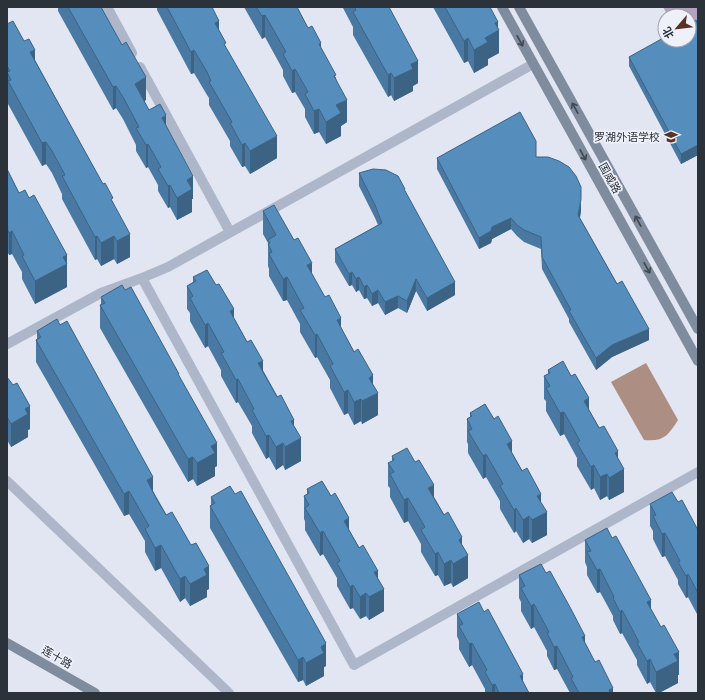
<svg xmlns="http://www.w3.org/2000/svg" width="705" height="700" viewBox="0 0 705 700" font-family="'DM Sans','Noto Sans SC',sans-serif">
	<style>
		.green { fill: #b3a2c0 }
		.water { fill: #ad8e82 }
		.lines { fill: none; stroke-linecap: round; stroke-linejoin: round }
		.street { stroke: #aeb7ca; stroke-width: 10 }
		.secondary { stroke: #7f8c9d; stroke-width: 10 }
		.wall { fill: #4979a3 }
		.shaded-wall { fill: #3c6384 }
		.building { fill: #558dbd; stroke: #3c6384 }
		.oneway { stroke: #414852 }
		.labels { text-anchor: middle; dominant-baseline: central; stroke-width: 3.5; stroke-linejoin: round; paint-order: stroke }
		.poi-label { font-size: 11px; fill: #2c3239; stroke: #eef1fa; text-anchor: end }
		.street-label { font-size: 11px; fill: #2c3239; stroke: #eef1fa }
	</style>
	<rect width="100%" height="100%" fill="#e2e6f2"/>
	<path class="green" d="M663,7h35v33l-9,-7v-17h-21z"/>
	<path class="water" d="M646,363l32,57c-10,16 -15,22 -34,20l-33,-58z"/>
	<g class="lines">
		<path class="street" d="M107,7l25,46
			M140,67l90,165
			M142,278l212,387 344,-193
			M7,344l94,-51 41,-15 26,-11 365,-203
			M7,481l222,212"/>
		<path class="secondary" d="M502,7l196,354
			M519,7l179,322
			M7,643l88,50"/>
	</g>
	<path class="wall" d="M58,7h43l45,93 -2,1 5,9 17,15 27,74h-1v13l-15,8 -7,-13 -2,1 -10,-17v-6l-10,-18 -2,1 -10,-17v-6l-13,-26 -7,-11 -3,2 -55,-99z
		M157,7h55l7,24 7,17 51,110 -27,16 -5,-8 -3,1 -12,-21v-5l-21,-36v-7l-2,-3 -13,-22 -3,1 -34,-64z
		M244,7h53l11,21 13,21 15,29 11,44 -6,4v10l-15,8 -7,-12 -5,2 -9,-17v-8l-10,-17 -3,1 -9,-17v-6l-18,-33 -3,2z
		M340,7h49l29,76 -5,3v5l-19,10 -3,-6 -3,2 -35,-62v-8l-10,-19h-2z
		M433,7h57l8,21 1,25 -11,6v6l-14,8 -6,-12 -4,2z
		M7,24l28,36 78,143 17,54 -13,7 -3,-5 -13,7 -4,-7 -2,1 -33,-61v-5l-10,-21 -6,-9 -4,2 -34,-62v-7l-1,-2z
		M698,25v130l-17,9 -52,-98v-9z
		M536,157l45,54 -1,7 69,122 -37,17 -16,13 -27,-48v-3l-27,-50 -1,-20 -17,-7 -7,-6 -6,-7 -19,10 -1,4 -12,6 -42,-80v-11z
		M7,169l12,24 10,5 38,57v32l-32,17 -13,-25v-7l-10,-18 -3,1 -2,-4z
		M359,173l46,19 50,103 -28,16 -11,-20 -9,22 -9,-5 -13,7 -7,-12 -6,3 -5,-8 -3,1 -5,-9 -3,2 -4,-7 -3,1 -14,-24v-13l43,-24 -3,-7 -16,-32z
		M263,211l49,63 29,54 32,57 5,30 -16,9 -1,-3 -7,4 -6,-12 -4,2 -14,-27v-8l-13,-23 -2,1 -15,-26v-8l-13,-24 -4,1 -14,-25v-7l-1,-3v-23l-5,-9z
		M193,277l41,41 60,108 7,35 -16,9 -2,-5 -7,5 -7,-13 -3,2 -14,-26v-7l-14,-24 -2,1 -15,-27v-6l-13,-24 -3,2 -15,-27v-8l-3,-4v-23l6,-4z
		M101,297l78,80 38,89 -2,1v9l-18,10 -4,-7 -5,3 -88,-154v-23h1z
		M37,331l116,160 56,98 -2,1v7l-17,9 -5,-8 -5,4 -19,-34 -6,3 -10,-19v-11l-16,-27 -5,2 -88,-154v-22l1,-1z
		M548,370l41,40 29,49 6,33 -15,8 -2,-4 -7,4 -6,-12 -3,2 -14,-24v-8l-13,-24 -4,2 -14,-25v-10l-2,-2v-23l4,-2z
		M7,377l23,52 -2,1v7l-17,10 -4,-7z
		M470,413l42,40 29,49 6,33 -15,8 -3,-4 -6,4 -7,-12 -2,2 -14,-24v-8l-14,-24 -3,2 -15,-26v-9l-1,-2v-23l3,-2z
		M392,456l42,41 28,48 6,33 -15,9 -2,-4 -7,3 -6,-11 -3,1 -14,-24v-8l-13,-23 -4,2 -14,-26v-9l-2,-2v-23l4,-2z
		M307,489l42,41 29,49 6,32 -15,9 -3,-4 -6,3 -7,-11 -3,1 -13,-23v-8l-14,-24 -3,2 -15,-26v-9l-1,-2v-23l3,-2z
		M211,497l115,169 -2,1v9l-18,10 -3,-6 -5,2 -88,-154v-22l1,-1z
		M678,502l20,28v86l-10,-19 -2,1 -8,-14v-4l-13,-24 -3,1 -9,-18v-8l-3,-5v-22z
		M585,540l66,69 28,66h-1v8l-19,10h-3l-6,-11 -3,2 -10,-19v-5l-15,-27 -2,1 -7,-14v-4l-13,-24 -3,1 -10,-18v-8l-2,-5z
		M519,575l66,69 10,18 18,31h-43l-13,-24 -3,1 -7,-14v-5l-13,-24 -3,2 -10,-18v-9l-2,-4z
		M457,614l66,69 6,10h-44v-4l-13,-24 -3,2 -10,-18v-8l-2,-5z"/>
	<path class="shaded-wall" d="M265,15v22l-3,2v-23z
		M219,21v22l-4,-20z
		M498,22v9l1,-1v23l-11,6v6l-14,8v-23l11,-12 10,-15z
		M468,38v23l-4,2v-22z
		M321,43v22l-2,-21z
		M35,50v23l-5,-21z
		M194,50v23l-3,1v-22z
		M418,61v22l-5,3v5l-19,10v-23l17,-14z
		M295,69v23l-3,1v-22z
		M391,73v22l-3,2v-22z
		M146,77v23l-11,6v-22z
		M116,86v22l-3,2v-23z
		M347,100v22l-6,4v10l-15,8v-22l10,-17z
		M319,109v23l-5,2v-23z
		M166,115v23l-4,-20z
		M277,136v22l-27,16v-23z
		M46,142v22l-4,2v-23z
		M245,143v23l-3,1v-22z
		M148,144v23l-2,1v-23z
		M698,145v10l-17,9v-10z
		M193,176v23h-1v13l-15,8v-22l10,-18z
		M170,185v22l-2,1v-22z
		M581,199v12l-3,16v-12z
		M511,218v11l-19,10 -1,4 -12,6v-11l13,-11z
		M12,231v23l-3,1v-22z
		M130,234v23l-13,7v-23z
		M97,236v23l-2,1v-23z
		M114,236v23l-13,7v-23z
		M67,255v32l-32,17v-23l28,-24z
		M312,263v22l-5,-20z
		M352,272v13l-3,1v-12z
		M287,277v23l-4,1v-22z
		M359,277v13l-3,2v-13z
		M416,279v12l-9,22v-12z
		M455,282v13l-28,16v-13z
		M367,285v13l-3,1v-12z
		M378,290v13l-6,3v-12z
		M398,296v12l-13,7v-13z
		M234,309v23l-4,-21z
		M341,318v22l-4,-20z
		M208,323v23l-3,2v-23z
		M649,329v11l-37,17 -16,13v-12l16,-13z
		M317,334v23l-2,1v-23z
		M263,361v23l-5,-21z
		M373,375v20l5,-2v22l-16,9v-23l7,-23z
		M238,379v23l-2,1v-23z
		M348,390v23l-4,2v-23z
		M589,398v23l-5,-20z
		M361,399v22l-7,4v-23z
		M30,406v23l-2,1v7l-17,10v-23l14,-15z
		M564,412v22l-4,2v-23z
		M294,420v22l7,-4v23l-16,9v-23l6,-26z
		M269,435v22l-3,2v-23z
		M512,441v23l-5,-20z
		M217,443v23l-2,1v9l-18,10v-23l14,-17z
		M283,443v22l-7,5v-23z
		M618,451v21l6,-3v23l-15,8v-22l6,-25z
		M486,454v23l-3,2v-23z
		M193,457v22l-5,3v-23z
		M594,465v23l-3,2v-23z
		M607,474v22l-7,4v-23z
		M153,477v23l-6,-20z
		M434,485v22l-6,-19z
		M129,491v23l-5,2v-22z
		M541,494v21l6,-3v23l-15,8v-23l5,-24z
		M408,498v23l-4,2v-23z
		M516,508v23l-2,2v-23z
		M529,516v23l-6,4v-23z
		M349,518v22l-5,-19z
		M323,531v23l-3,2v-23z
		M665,533v23l-3,1v-23z
		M462,537v22l6,-4v23l-15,9v-23l6,-24z
		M161,545v23l-6,3v-23z
		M438,552v23l-3,1v-22z
		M451,560v23l-7,3v-22z
		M209,566v23l-2,1v7l-17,9v-22l14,-15z
		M600,569v23l-3,1v-23z
		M378,571v21l6,-3v22l-15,9v-23l5,-25z
		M688,574v23l-2,1v-22z
		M185,576v22l-5,4v-23z
		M353,585v23l-3,1v-22z
		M366,593v23l-6,3v-22z
		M651,600v23l-4,-21z
		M534,604v23l-3,2v-23z
		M622,610v23l-2,1v-22z
		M585,636v22l-3,-21z
		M326,643v23l-2,1v9l-18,10v-23l15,-16z
		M472,643v22l-3,2v-23z
		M557,646v23l-3,1v-23z
		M679,652v23h-1v8l-19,10h-3v-21l18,-18z
		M303,657v23l-5,2v-22z
		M650,659v23l-3,2v-23z
		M523,674v19l-3,-17z
		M495,684v9h-3v-8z
		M613,688v5h-4v-3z"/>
	<path class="building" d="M68,7h33l21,38 4,-3 20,35 -11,7 14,26 11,-6 6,11 -4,3 31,58 -6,4 5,9 -15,9 -7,-13 -2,1 -10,-17 3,-2 -13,-23 -2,1 -10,-17 3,-1 -16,-30 -7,-11 -3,1z
		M167,7h45l7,14 -4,2 11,20 -2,1 53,92 -27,15 -5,-8 -3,2 -12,-22 2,-1 -23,-40 2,-1 -4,-9 -13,-22 -3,2z
		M256,7h41l11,21 4,-2 9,17 -2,1 17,31 -2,1 13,24 -11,5 5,8 -15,9 -7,-13 -5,2 -9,-17 3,-2 -13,-23 -3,2 -9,-17 3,-2 -21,-37 -3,1z
		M355,7h34l29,54 -7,3 2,5 -19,9 -3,-5 -3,2 -35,-63 3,-2z
		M445,7h45l8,15 -3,1 4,7 -14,8 3,4 -14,8 -6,-12 -4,3z
		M696,20l2,5v120l-17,9 -52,-97 36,-20v3h24v-16z
		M13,21l11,20 5,-2 6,11 -5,2 73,132 2,-1 8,15 -2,1 19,35 -13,7 -3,-5 -13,7 -4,-7 -2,1 -33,-61 3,-1 -13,-24 -6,-9 -4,1 -34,-62 3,-1 -4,-8 3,-1 -3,-5v-42z
		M520,112l16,29v16h12l11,4 10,6 7,9 5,11v12l-3,16 39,69 5,-3 27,48 -37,16 -16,13 -27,-47 2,-1 -29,-53 -1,-20 -17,-7 -7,-5 -6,-7 -19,9 -1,4 -12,7 -42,-80z
		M7,169l12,24 6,-3 4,8 5,-3 33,60 -4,2 4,7 -32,17 -13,-25 2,-1 -12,-24 -3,2 -2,-5z
		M373,169l13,1 12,6 7,13h-1l51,93 -28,16 -11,-19 -9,22 -9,-5 -13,6 -7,-12 -6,4 -5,-9 -3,2 -5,-10 -3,2 -4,-7 -3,2 -14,-25 47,-26 -7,-18 -16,-32z
		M274,205l20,35 4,-2 14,25 -5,2 18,32 4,-2 12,23 -4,2 17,32 4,-3 15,26 -4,3 9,15 -16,8 -1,-2 -7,3 -6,-12 -4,2 -14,-26 3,-2 -16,-30 -2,1 -15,-25 4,-2 -17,-31 -4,2 -14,-25 3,-2 -4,-8 2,-1 -2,-3 8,-5 -13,-24z
		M207,270l9,15 3,-1 15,25 -4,2 17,31 4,-2 12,21 -5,2 19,34 4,-2 13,25 -3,1 10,17 -16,9 -2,-4 -7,4 -7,-12 -3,1 -14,-26 2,-1 -16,-30 -2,1 -15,-27 3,-1 -16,-29 -3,2 -15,-27 3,-2 -6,-10 9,-5 -3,-4z
		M122,285l3,5 6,-3 48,87h-1l39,69 -6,3 4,7 -18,10 -4,-6 -5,2 -88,-154 5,-2 -4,-6z
		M57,319l3,6 7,-4 86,156 -6,3 9,18 10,17 6,-3 19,33 5,-2 13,23 -5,3 3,6 -17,9 -5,-8 -5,3 -19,-34 -6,3 -10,-19 4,-3 -20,-35 -5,3 -88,-154 5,-3 -4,-6z
		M563,361l8,15 4,-2 14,24 -5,3 15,27 5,-2 14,25 -3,2 9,16 -15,9 -2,-4 -7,3 -6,-12 -3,2 -14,-24 3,-2 -16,-29 -4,1 -14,-25 4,-2 -6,-10 6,-3 -2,-3z
		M7,377l6,8 4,-2 13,23 -5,3 3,5 -17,10 -4,-7z
		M485,404l9,15 4,-3 14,25 -5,3 15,27 5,-3 14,26 -4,2 10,16 -15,8 -3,-4 -6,4 -7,-12 -2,2 -14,-24 3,-2 -17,-30 -3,2 -15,-25 4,-2 -5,-10 5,-3 -2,-3z
		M407,448l8,14 4,-2 15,25 -6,3 16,27 4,-3 14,25 -3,3 9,15 -15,9 -2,-4 -7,4 -6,-12 -3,2 -14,-24 4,-3 -17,-29 -4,2 -14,-26 4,-2 -6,-9 6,-3 -2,-4z
		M322,481l9,15 4,-3 14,25 -5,3 15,27 4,-3 15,26 -4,1 10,17 -15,8 -3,-4 -6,4 -7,-12 -3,2 -13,-24 3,-2 -17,-30 -3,2 -15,-25 4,-3 -5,-9 5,-3 -2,-4z
		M230,486l5,8 6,-3 85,152 -5,4 3,6 -18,10 -3,-6 -5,3 -88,-154 5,-3 -4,-6z
		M672,492l6,10 4,-2 16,30v63l-10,-19 -2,2 -8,-14 2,-1 -15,-28 -3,1 -9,-18 3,-1 -6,-11z
		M607,528l5,10 4,-2 35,64 -4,2 14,25 3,-2 15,27 -5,2 4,7 -22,11 -6,-13 -3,2 -10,-18 2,-1 -17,-32 -2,2 -7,-14 1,-1 -14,-28 -3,1 -10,-18 4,-1 -6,-11z
		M541,564l5,9 4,-2 21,38 14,27 -3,1 13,25 4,-2 14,28 -4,2 1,3h-31l-8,-15 2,-1 -16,-31 -3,1 -7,-14 2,-1 -15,-28 -3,2 -10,-18 4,-2 -6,-11z
		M479,602l5,10 4,-3 35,65 -3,2 9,17h-30l-4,-9 -3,1 -7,-13 2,-2 -15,-27 -3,1 -10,-18 4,-2 -6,-10z"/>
	<defs><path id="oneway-shaft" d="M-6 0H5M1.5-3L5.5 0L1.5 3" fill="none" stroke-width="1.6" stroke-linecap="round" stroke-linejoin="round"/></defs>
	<g class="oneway">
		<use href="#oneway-shaft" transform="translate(520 41) rotate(61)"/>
		<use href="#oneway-shaft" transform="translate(575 108) rotate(-119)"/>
		<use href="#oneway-shaft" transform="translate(583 155) rotate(61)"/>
		<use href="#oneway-shaft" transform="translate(638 221) rotate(-119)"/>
		<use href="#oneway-shaft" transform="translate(647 268) rotate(61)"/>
	</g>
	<defs>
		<g id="school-bare" transform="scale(1.08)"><path d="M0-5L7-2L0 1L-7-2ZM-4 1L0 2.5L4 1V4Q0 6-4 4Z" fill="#583324" stroke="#eef1fa" stroke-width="2.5" paint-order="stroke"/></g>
	</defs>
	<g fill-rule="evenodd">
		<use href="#school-bare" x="671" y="137"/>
	</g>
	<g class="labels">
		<g class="poi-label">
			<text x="660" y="137">罗湖外语学校</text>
		</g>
		<g class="street-label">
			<text transform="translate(610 178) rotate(61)">国威路</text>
			<text transform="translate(57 657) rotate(30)">莲十路</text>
		</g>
	</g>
	<rect width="705" height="700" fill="none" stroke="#2c3239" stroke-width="16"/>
	<g transform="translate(677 28) rotate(242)"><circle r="19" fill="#eef1fa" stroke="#a0a5ad"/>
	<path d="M0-3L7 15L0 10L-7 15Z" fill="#583324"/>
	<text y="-6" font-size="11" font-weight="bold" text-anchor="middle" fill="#2c3239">北</text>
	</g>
</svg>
